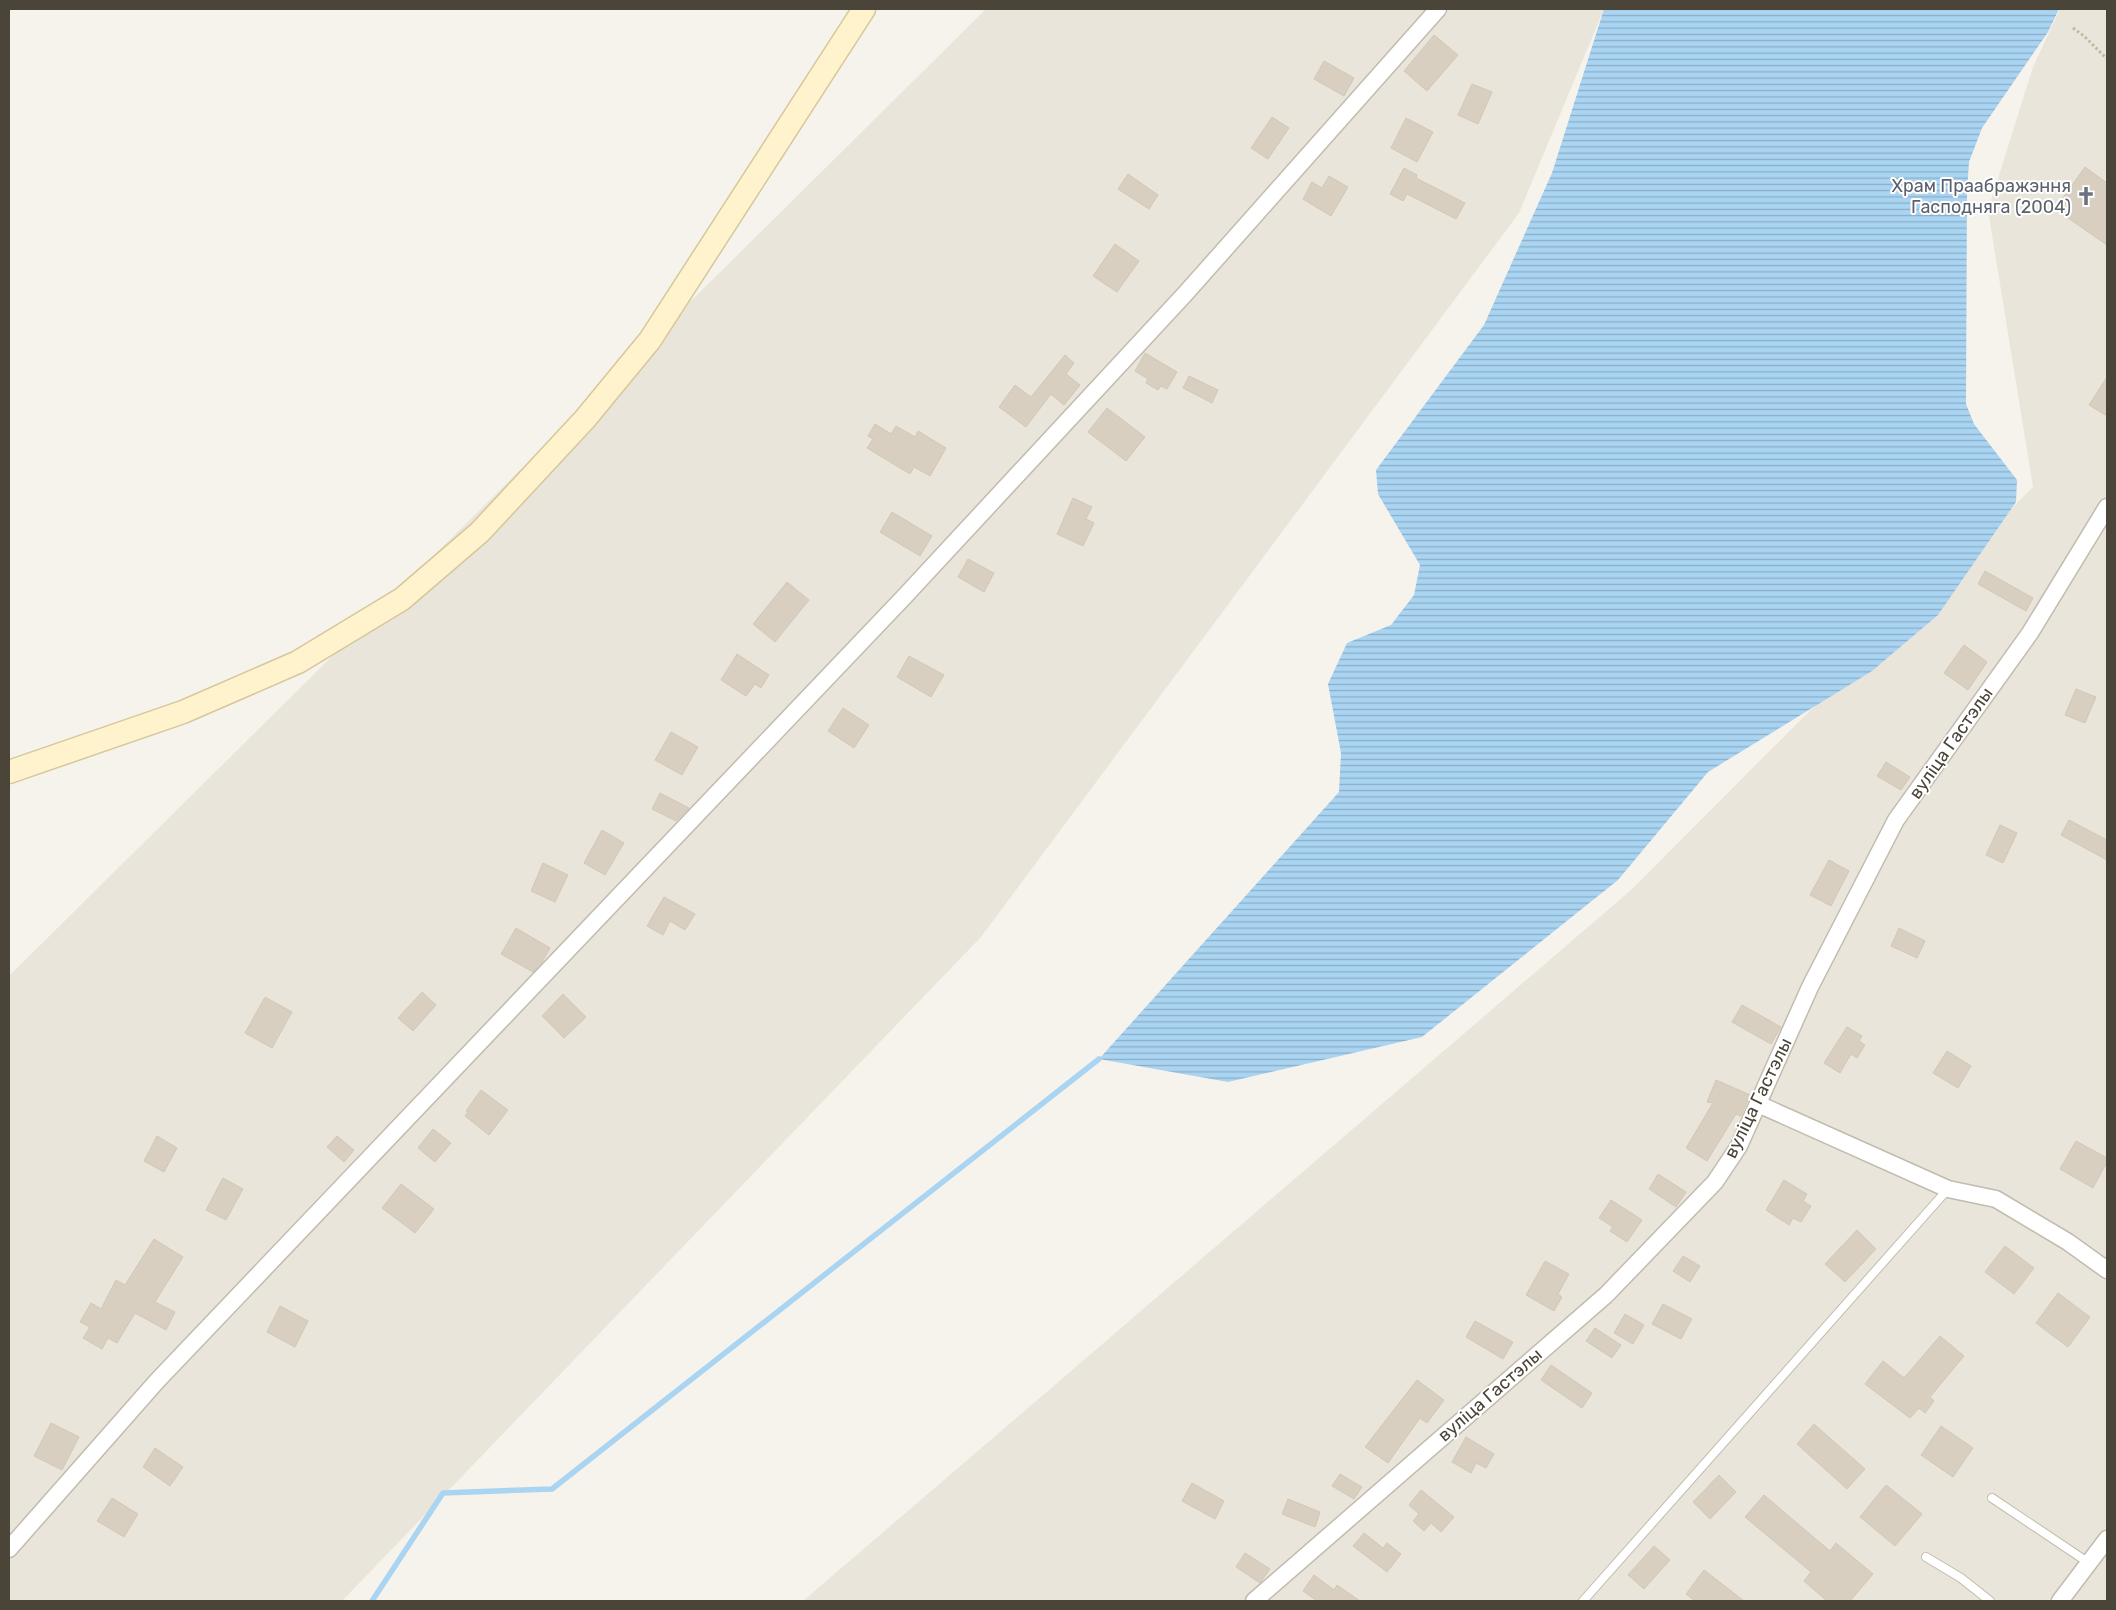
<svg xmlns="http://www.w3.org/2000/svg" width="2116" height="1610" viewBox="0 0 2116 1610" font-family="Rubik,sans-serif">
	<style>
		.residential { fill: #eae5da }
		.water { fill: url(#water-rules) }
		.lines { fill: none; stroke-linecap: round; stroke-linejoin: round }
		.stream { stroke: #a9d4f2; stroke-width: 5.5 }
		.building { fill: #d8cfc1; stroke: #d3c7b4 }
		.lane-casing { stroke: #c2bbae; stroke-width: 10 }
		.street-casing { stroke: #c2bbae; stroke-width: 19 }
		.secondary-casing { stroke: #d6c79b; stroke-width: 25 }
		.path { stroke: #c4b79f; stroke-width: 3; stroke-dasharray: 2.5 2.5; stroke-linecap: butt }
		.lane { stroke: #fff; stroke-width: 8 }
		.street { stroke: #fff; stroke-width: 16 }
		.secondary { stroke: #fff3cd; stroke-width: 22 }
		.labels { text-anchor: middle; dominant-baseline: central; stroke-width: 4; stroke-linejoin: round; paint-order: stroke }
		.worship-label { font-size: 18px; fill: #5b616d; stroke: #fff; text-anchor: end }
		.street-label { font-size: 18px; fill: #4b4439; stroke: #fff }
	</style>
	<defs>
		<pattern id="water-rules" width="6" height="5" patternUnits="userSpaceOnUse" patternTransform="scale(1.25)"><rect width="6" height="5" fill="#a9d4f2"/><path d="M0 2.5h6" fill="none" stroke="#8caec5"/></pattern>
	</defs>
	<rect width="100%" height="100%" fill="#f6f3ec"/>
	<path class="residential" d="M986,9h618l-85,204 -538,724 -639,664h-333v-625z
		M2060,9h47v1592h-1304l827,-710 403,-404 -45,-277 45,-143z"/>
	<path class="water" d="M1604,9h455l-11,23 -66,96 -13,34 -2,30 -1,212 8,20 43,56 -1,22 -78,113 -66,56 -164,101 -90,108 -196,157 -194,45 -129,-23 240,-267 2,-39 -13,-69 19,-41 44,-18 23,-30 6,-30 -42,-71 -2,-24 108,-145 68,-152z"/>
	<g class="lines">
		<path class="stream" d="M372,1601l71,-108 109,-4 547,-430"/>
	</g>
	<path class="building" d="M1434,35l24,20 -31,36 -23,-20z
		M1324,61l30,17 -10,18 -30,-17z
		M1472,84l20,8 -14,32 -20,-9z
		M1272,117l17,11 -21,31 -17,-11z
		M1406,118l27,14 -16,30 -26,-14z
		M2085,167l22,16v62l-52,-36z
		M1404,168l13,7 -1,3 49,25 -9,16 -49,-25 -4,7 -13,-7z
		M1128,174l30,21 -9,14 -31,-20z
		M1329,176l19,11 -17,29 -28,-17 9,-17 10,6z
		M1115,244l24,17 -22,31 -24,-16z
		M1145,353l32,19 -10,17 -6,-3 -3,4 -12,-7 2,-4 -13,-8z
		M1065,355l9,8 -8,11 14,11 -16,20 -13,-11 -25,33 -27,-20 16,-22 16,12z
		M1189,376l29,14 -6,13 -29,-15z
		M2107,377v39l-18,-11z
		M1107,408l38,29 -19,24 -38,-29z
		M875,424l16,10 5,-8 19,11 3,-6 28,17 -16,28 -16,-9 -4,7 -43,-26 6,-9 -5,-3z
		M1073,498l19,9 -6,12 8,4 -11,23 -26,-12z
		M892,512l40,24 -12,20 -40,-24z
		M968,559l26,14 -10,19 -26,-15z
		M1985,571l48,27 -7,13 -48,-27z
		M787,582l22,18 -34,42 -22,-18z
		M1964,645l23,17 -19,28 -24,-17z
		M737,654l32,21 -8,13 -6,-4 -9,12 -25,-16z
		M909,656l35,19 -13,22 -34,-20z
		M2076,689l20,8 -11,26 -20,-8z
		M843,708l26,17 -15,23 -26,-17z
		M671,732l27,15 -16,28 -27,-15z
		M1886,762l24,15 -9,13 -24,-14z
		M660,793l29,15 -13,13 -24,-12z
		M2069,820l38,20v20l-46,-25z
		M2000,825l17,8 -14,30 -17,-8z
		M602,830l22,13 -19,32 -21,-12z
		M1829,860l20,11 -18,35 -21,-11z
		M543,863l25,12 -13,27 -24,-11z
		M664,897l31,17 -10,16 -15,-9 -7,14 -16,-9z
		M516,928l34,20 -8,14 -9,10 -32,-18z
		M1899,928l26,13 -8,17 -26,-12z
		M422,992l14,13 -23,26 -15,-13z
		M563,994l23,23 -22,21 -22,-22z
		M265,997l27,15 -20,36 -27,-15z
		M1742,1005l39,22 -10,17 -39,-22z
		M1847,1027l15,9 -3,5 6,4 -8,13 -6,-4 -11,19 -16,-10z
		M1947,1051l24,15 -13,22 -25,-15z
		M1716,1080l34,15 -9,21 -5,-2 -29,47 -21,-13 27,-45 -6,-1z
		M481,1090l27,20 -19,25 -24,-19 3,-4 -2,-1z
		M433,1129l18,14 -16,19 -17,-14z
		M157,1136l20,12 -13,24 -20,-11z
		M337,1136l17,14 -10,12 -17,-15z
		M2076,1141l31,17v4l-14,26 -33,-19z
		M1658,1174l28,18 -10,15 -27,-18z
		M223,1178l20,11 -17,31 -20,-10z
		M1784,1180l23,14 -4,7 8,5 -10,16 -8,-4 -4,7 -23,-15z
		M401,1184l33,25 -19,24 -33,-25z
		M1611,1200l31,20 -15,22 -17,-11 3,-4 -14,-9z
		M1857,1230l19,19 -31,33 -20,-18z
		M154,1239l29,18 -28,45 20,10 -9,18 -31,-17 -18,30 -9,-5 -6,11 -19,-11 7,-11 -10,-5 11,-19 10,6 15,-29 9,5z
		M2005,1246l29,22 -20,26 -29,-22z
		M1683,1256l17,10 -10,16 -17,-11z
		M1545,1261l24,13 -11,20 4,3 -8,14 -28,-16z
		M2058,1293l32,24 -22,30 -32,-24z
		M1663,1304l29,15 -11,20 -29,-15z
		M280,1306l28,15 -13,26 -28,-15z
		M1625,1314l19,11 -11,19 -19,-11z
		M1475,1321l38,21 -10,17 -37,-22z
		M1595,1328l26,17 -9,13 -26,-17z
		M1940,1336l24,20 -34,41 4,4 -9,12 -6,-5 -9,10 -45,-34 18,-23 21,17z
		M1551,1365l41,28 -10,15 -41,-28z
		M1417,1380l27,20 -17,23 -7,-5 -32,45 -23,-16z
		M51,1423l28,14 -17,33 -28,-14z
		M1814,1424l51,45 -18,20 -50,-45z
		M1941,1426l32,22 -20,29 -32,-22z
		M1466,1437l28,17 -8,14 -10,-5 -5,10 -19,-11z
		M155,1448l28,19 -13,19 -27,-19z
		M1340,1474l22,13 -8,12 -22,-13z
		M1719,1475l17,17 -26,27 -17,-17z
		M1192,1483l32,18 -9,18 -33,-18z
		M1886,1485l36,29 -27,32 -35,-29z
		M1421,1490l33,27 -13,15 -10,-9 -7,8 -11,-10 6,-7 -10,-9z
		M1764,1495l66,56 6,-8 37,31 -23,27h-23l-23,-20 7,-9 -66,-55z
		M112,1498l26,16 -14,23 -27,-16z
		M1288,1499l32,13 -5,15 -33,-13z
		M1364,1533l19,15 4,-5 14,11 -14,18 -34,-26z
		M1654,1546l16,14 -26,29 -16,-14z
		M1245,1553l25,16 -10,14 -24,-16z
		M1704,1570l40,31h-49l-9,-7z
		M1314,1575l20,15 3,-5 23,16h-43l-14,-10z"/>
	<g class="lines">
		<g class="lane-casing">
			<path id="lane" d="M1992,1498l97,65
				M1926,1557l35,21 29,23
				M1583,1601l365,-412"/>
		</g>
		<g class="street-casing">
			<path id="street" d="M1758,1104l190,85 48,10 72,43 39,28
				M9,1549l148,-168 747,-784 281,-303 253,-285
				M1254,1601l352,-306 109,-113 24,-36 71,-159 86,-167 134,-187 77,-126
				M2060,1601l47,-62"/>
		</g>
		<g class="secondary-casing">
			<path id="secondary" d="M9,772l174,-60 115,-50 104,-63 78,-67 105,-113 65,-79 214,-331"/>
		</g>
		<path class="path" d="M2073,28l11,8 23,23"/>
		<use href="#lane" class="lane"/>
		<use href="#street" class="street"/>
		<use href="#secondary" class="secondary"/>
	</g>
	<defs>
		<g id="church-bare" transform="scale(1.5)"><path d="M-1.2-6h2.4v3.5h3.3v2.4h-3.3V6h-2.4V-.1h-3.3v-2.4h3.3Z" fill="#6b7280" stroke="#fff" stroke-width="2.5" paint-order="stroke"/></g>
	</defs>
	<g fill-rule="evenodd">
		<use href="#church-bare" x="2086" y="196"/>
	</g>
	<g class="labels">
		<g class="worship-label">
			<text x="2071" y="186">Храм Праабражэння<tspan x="2071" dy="21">Гасподняга (2004)</tspan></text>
		</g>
		<g class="street-label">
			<text transform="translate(1951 743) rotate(-55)">вуліца Гастэлы</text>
			<text transform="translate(1758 1098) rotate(-64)">вуліца Гастэлы</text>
			<text transform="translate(1490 1395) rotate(-41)">вуліца Гастэлы</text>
		</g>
	</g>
	<rect width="2116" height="1610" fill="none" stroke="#4b4439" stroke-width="20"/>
</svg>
